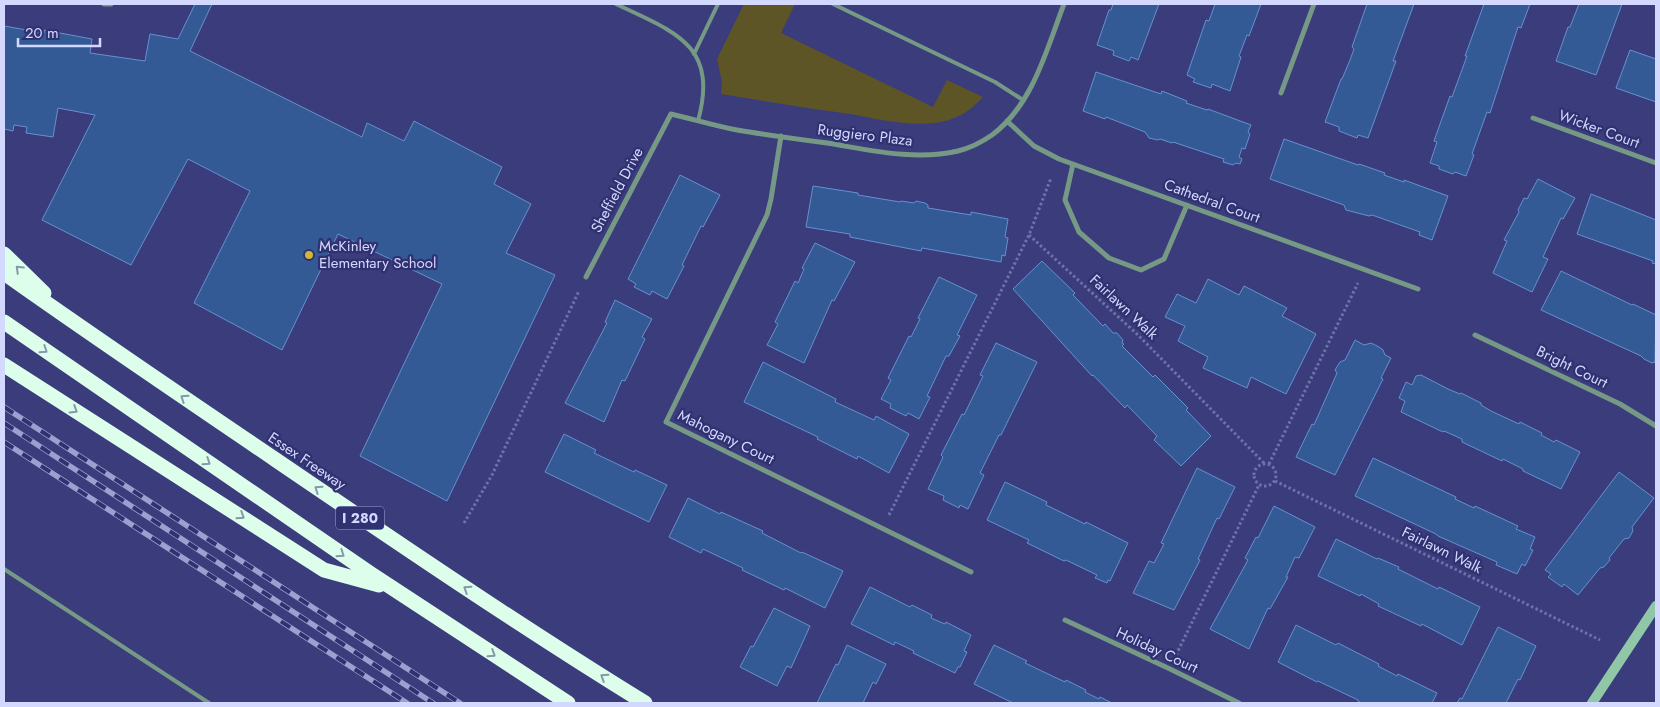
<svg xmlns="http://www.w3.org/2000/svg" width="1660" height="707" viewBox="0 0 1660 707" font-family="Jost,sans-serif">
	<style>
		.green { fill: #5e5526 }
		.building { fill: #345a95; stroke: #6790d0 }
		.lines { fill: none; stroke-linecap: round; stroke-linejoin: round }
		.path { stroke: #6f72a9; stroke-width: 3; stroke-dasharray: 2.5 2.5; stroke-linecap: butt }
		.lane { stroke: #769985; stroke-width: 4 }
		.street { stroke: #769985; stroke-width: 5 }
		.secondary { stroke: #90c7a7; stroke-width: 10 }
		.highway { stroke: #ddfeea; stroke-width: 15 }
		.rail-casing { stroke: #9ca0d0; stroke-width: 5.5 }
		.rail { stroke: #303170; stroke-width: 4; stroke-dasharray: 11; stroke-linecap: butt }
		.oneway { stroke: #8698ad }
		.poi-dot { fill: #cfb837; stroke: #303170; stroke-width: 2 }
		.labels { text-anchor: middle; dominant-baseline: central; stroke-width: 4.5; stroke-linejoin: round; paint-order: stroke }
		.shield { fill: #303170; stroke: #a2a6d4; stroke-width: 1 }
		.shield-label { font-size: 14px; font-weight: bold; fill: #d3d8ff }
		.street-label { font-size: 15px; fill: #d3d8ff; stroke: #303170 }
		.poi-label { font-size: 15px; fill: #d3d8ff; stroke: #303170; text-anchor: start }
	</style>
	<rect width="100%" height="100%" fill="#3a3c7c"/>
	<path class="green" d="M744,4h51l-14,29 152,74 14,-27 36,17c-13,15 -29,24 -49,26 -28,3 -57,-4 -84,-9 -43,-6 -86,-13 -129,-20l1,-12 -5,-23z"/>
	<path class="building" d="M195,4h17l-22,47 172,86 5,-14 37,18 10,-20 88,46 -8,17 37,20 -25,49 49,22 -108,226 -87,-45 82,-172 -104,-50 -56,116 -88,-47 56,-112 -62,-32 -57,106 -89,-45 53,-105 -37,-7 -5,29 -27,-4 1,-6 -13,-2 -1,6 -9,-2v-103l40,7v-3l48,9 -2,14 55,8 5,-27 28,5z
		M1113,4h46l-21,56 -7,-3 -2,4 -16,-6 1,-4 -17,-6 12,-35h2z
		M1215,4h46l-12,32 -2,-1 -8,21 2,1 -11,34 -18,-7 -1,4 -18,-6 2,-3 -8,-4 19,-55 3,1z
		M1367,4h47l-21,57h3l-28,77 -10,-3 -1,3 -18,-7v-4l-14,-5 16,-43h1l8,-19 4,-11 -2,-2z
		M1484,4h46l-9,24 -3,-1 -28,86 -3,-1 -15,42 2,1 -8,21 -11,-4 -2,2 -14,-5v-3l-9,-3 7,-21 -3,-1 16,-45 2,1 15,-41h-2z
		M1579,4h43l-26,71 -40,-14 12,-34h2z
		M1630,50l26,9v43l-40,-14z
		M1096,72l65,22 1,-3 25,10 -1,2 21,7 1,-1 43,16 -3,7 2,2 -5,15 -3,-1 -3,9 3,2 -2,5 -4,-1 -3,2 -10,-3 1,-3 -51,-17 -1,1 -12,-4 -2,1 -9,-2 -4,-6 -39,-15 -1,2 -22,-8z
		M1284,139l74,26 1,-1 26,9 -1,2 20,7v-2l44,16 -16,44 -13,-5 1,-3 -48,-17 -3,1 -23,-6 -2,-5 -74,-26z
		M680,175l40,20 -17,32 -2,-1 -19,39 2,1 -17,33 -15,-8 -2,4 -16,-8 2,-3 -8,-5z
		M1538,179l37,19 -12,21 -2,-1 -18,39 5,2 -16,33 -39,-19 14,-32 -3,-1 15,-28 -1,-2 6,-12 3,1z
		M813,186l45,7v2l42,7 1,-1 13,2 2,-2 9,2 3,2v3l43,7v-3l37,7 -3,18 3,1 -3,18 -3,-1 -1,7 -79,-14 -1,3 -71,-14v-3l-44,-7z
		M1591,194l65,26v44l-4,-1 1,-2 -76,-27z
		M815,243l40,19 -21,39 -2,-1 -28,63 -37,-18 11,-21 -3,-2 20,-41 3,2 6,-14 -2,-1z
		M1042,261l33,32 -2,2 30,31 2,-2 8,9h4l6,7 -1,3 2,1 -2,2 31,31 2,-2 33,33 -2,2 25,26 -30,30 -27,-26 3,-4 -30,-31 -2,3 -32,-33 -1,1 -79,-87z
		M1561,271l71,34 1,-1 23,11 -1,47 -3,1 -8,-4 -3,-3 -100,-46z
		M939,277l38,18 -20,40 3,1 -11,20h-3l-19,40 3,1 -11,22 -11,-6 -2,3 -16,-8 1,-4 -10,-5 10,-19 -3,-2 21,-42 2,1 9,-18 -2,-1z
		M1208,279l31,16 5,-9 43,22 -5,8 34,18 -30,60 -35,-17 -4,11 -44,-20 5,-11 -30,-16 7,-15 -20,-9 12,-23 19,9z
		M615,300l37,19 -10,18 3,2 -20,42 -3,-1 -18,42 -39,-19 42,-80 -2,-1z
		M1355,340l9,5 7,-2 8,4 4,3 2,5 6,3 -10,20 2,1 -48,96 -39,-18 16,-33 2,1 23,-52 -2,-3 5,-8 5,-2z
		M996,343l41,19 -36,73h-2l-19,38 4,2 -16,34 -8,-4 -1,3 -16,-8 1,-4 -16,-7 15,-32 -2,-2 21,-41 2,1 19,-39 -3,-1z
		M763,362l73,37 -1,3 39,18 2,-4 33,18 -20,39 -31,-17 -1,3 -40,-20 1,-2 -74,-35z
		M1421,375l27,14 12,5 1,-1 20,10v2l10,6 28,13 1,-2 22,11 -1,2 13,7 2,-2 24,12 -19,37 -38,-18v-2l-20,-10 -1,2 -40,-19v-3l-18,-8 -1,1 -42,-20 4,-11 -6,-3 7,-16 6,3 4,-9z
		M564,434l32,16 -2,3 40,19 1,-2 32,15 -18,37 -104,-50z
		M1373,458l83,39 -1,2 19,9 1,-2 43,20 -2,3 19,8 -5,12 3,1 -8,16 -3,-2 -5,10 -21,-9 1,-3 -59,-26 -2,-2 -81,-38z
		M1197,468l38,19 -16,32 -2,-1 -19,41 2,1 -26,50 -41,-17 16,-32 5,2 10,-19 -3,-1z
		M1619,472l35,26 -22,29 1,4 -4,7 -5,1 -15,19 1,2 -6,7 -4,1 -22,27 -14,-11 -2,3 -14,-10 3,-3 -6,-4z
		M1005,482l42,20 -1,3 39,19 1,-2 42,21 -18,38 -2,-1 -1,3 -12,-5 2,-3 -31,-15 -2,1 -37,-18 2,-3 -42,-20z
		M688,498l32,16 1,-2 42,19 -1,2 39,20 1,-1 41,19 -18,37 -40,-20 -1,2 -42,-20 1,-2 -40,-19 -2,4 -32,-16z
		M1274,506l41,21 -16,31 -4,-1 -9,20h2l-18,32 -2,-1 -19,41 -39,-20 38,-69 -3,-2 11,-21 2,1z
		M1336,539l41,20 1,-1 21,9 -1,2 40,20 1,-2 41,20 -18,38 -40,-21 -1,2 -43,-20 1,-2 -18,-10 -1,2 -42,-20z
		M870,587l40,20 2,-2 20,10 -1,3 14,6 1,-2 25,13 -7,16 3,1 -7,15h-2l-3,6 -42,-20 1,-2 -19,-9 -1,3 -43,-21z
		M774,608l36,18 -19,42 -4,-2 -10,20 -37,-19 11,-21 2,1z
		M1296,625l40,20 2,-2 41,21 -1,2 19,10 1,-2 39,19 -5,10h-71l-3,-2v-1l-40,-19 -1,1 -39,-20z
		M1498,627l38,19 -16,34 -2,-1 -12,24h-49l3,-5 2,1z
		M847,645l39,19 -10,20 -3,-2 -10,21h-46l19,-39 2,1z
		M994,645l33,16 -2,2 40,19 1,-2 20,10 -1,2 14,7 1,-2 12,6h-99l-39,-19z"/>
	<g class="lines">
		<path class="path" d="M1029,235l109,100 126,128
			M1254 475a11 11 0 1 1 22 0a11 11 0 1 1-22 0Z
			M1269,464l89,-181
			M1275,481l325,159
			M889,515l140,-280 22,-57
			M464,523l28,-48 87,-184
			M1176,655l83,-170"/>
		<path class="lane" d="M616,4c58,28 103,40 82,117
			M833,4l162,78 28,18
			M694,54l24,-50
			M4,569l205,134"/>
		<path class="street" d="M104,4h7
			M1281,93l33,-89
			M1533,118l123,45
			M1007,121l27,25 25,13 359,130
			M781,136l-10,63 -4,16 -101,207 305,150
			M1073,164l-8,36 14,32 30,26 32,12 23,-11 23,-54
			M586,277l85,-163c22,5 44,12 66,16 30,5 60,9 90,13 43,7 88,18 131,8 12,-3 24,-9 34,-16 41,-30 55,-87 72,-131
			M1475,335l145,69 36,22
			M1065,620l105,49 69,34"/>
		<path class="secondary" d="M1592,703l64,-97"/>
		<path class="highway" d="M4,254l40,39
			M4,273c90,64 181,125 272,187 122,83 244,166 369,243
			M4,322l367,252 197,129
			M4,365l320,205 55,15"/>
		<g class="rail-casing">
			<path id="rail" d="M4,407l456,296
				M4,423l429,280
				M4,442l403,261"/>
		</g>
		<use href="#rail" class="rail"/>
	</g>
	<defs><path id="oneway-chevron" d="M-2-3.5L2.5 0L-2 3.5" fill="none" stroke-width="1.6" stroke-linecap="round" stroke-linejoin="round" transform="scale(1.25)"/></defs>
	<g class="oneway">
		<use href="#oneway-chevron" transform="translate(19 269) rotate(-136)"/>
		<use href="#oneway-chevron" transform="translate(44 350) rotate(34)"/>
		<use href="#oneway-chevron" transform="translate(184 398) rotate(-146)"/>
		<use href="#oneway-chevron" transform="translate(74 410) rotate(32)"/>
		<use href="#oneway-chevron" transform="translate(207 462) rotate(34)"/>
		<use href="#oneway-chevron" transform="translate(318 489) rotate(-146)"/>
		<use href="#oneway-chevron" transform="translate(241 516) rotate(33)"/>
		<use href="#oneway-chevron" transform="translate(341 554) rotate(34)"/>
		<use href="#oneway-chevron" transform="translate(467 589) rotate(-147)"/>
		<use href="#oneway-chevron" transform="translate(492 654) rotate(33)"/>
		<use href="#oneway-chevron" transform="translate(604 677) rotate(-147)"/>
	</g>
	<circle class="poi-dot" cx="309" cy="255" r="5"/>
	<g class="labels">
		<rect class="shield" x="336" y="506.5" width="48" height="23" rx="4"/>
		<g class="shield-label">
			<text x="360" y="518">I 280</text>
		</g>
		<g class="street-label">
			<text transform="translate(1599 129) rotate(20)">Wicker Court</text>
			<text transform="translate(865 135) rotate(7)">Ruggiero Plaza</text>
			<text transform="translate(617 190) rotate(-62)">Sheffield Drive</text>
			<text transform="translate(1212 201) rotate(20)">Cathedral Court</text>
			<text transform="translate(1124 307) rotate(43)">Fairlawn Walk</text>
			<text transform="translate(1572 367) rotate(26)">Bright Court</text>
			<text transform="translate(726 437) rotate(26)">Mahogany Court</text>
			<text transform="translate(307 461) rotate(34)">Essex Freeway</text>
			<text transform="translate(1442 550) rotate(26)">Fairlawn Walk</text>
			<text transform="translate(1157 650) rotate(25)">Holiday Court</text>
		</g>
		<g class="poi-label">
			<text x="319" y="246">McKinley<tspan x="319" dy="17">Elementary School</tspan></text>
		</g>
	</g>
	<rect width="1660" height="707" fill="none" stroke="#d3d8ff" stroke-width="10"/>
	<path d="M18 38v8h82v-8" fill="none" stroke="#d3d8ff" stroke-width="2.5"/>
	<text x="25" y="38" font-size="15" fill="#d3d8ff" stroke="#303170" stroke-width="4" paint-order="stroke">20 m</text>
</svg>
